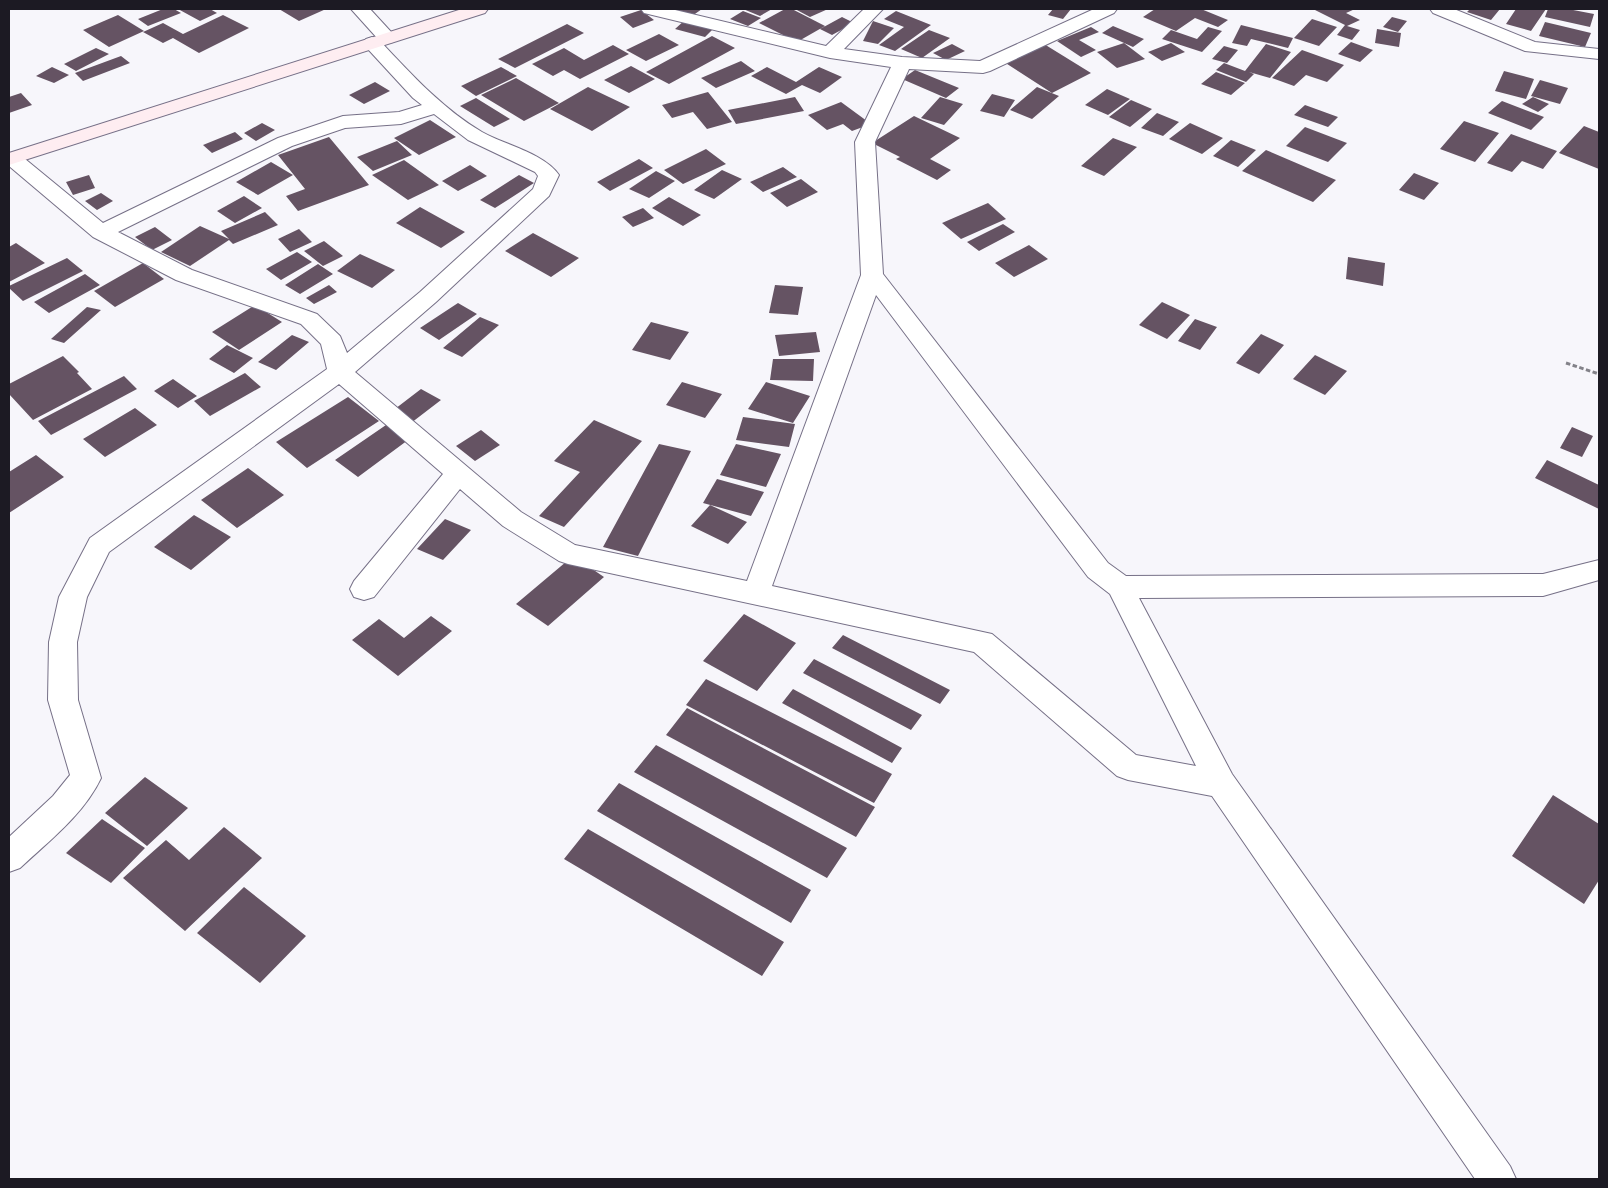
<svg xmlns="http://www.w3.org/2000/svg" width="1608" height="1188" viewBox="0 0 1608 1188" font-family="'IBM Plex Serif',serif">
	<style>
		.building { fill: #655363 }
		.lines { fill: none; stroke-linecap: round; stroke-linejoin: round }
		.minor-casing { stroke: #767087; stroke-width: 2 }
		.secondary-casing { stroke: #767087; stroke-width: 2 }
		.path { stroke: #838289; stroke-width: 3; stroke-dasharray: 4.5 2.5; stroke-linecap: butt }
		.minor { fill: #fff; fill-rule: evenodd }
		.secondary { fill: #feedf1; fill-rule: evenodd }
	</style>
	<rect width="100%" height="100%" fill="#f7f6fb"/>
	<path class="building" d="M163,9h11l7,4 -33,13 -10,-7z
		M178,9h32l7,4 -17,8z
		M279,9h47l-27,12z
		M674,9h28l-10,7z
		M743,9h29l-12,7z
		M785,9h7l33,17 -28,16 -38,-19z
		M795,9h33l-18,8z
		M1053,9h18l-8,10 -15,-4z
		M1155,9h46l27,11 -10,7 -23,-9 -19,13 -33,-14z
		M1317,9h38l-9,4 14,7 -13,6 13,4 -8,10 -15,-5 8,-10 -30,-15z
		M1470,9h30l-9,11 -24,-8z
		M1516,9h30l-15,22 -25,-7z
		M1548,9h20l26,5 -4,13 -45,-10z
		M641,10l13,10 -21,8 -13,-11z
		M743,11l18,7 -13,8 -18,-7z
		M896,11l35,14 -36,26 -16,-6 25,-18 -20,-8z
		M118,15l26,16 -35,16 -26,-17z
		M223,15l26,13 -50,25 -26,-15 -10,5 -20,-11 20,-9 20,11z
		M842,17l12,6 -22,12 -12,-6z
		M1392,17l15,4 -9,11 -15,-5z
		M1312,19l25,8 -18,19 -25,-8z
		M685,20l29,8 -9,9 -30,-8z
		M873,21l21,7 -16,16 -15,-3z
		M1545,22l46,11 -6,14 -46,-11z
		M567,24l17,9 -69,35 -17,-9z
		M1241,25l52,13 -5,10 -37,-9 -4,7 -15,-3z
		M1113,26l31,13 -11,8 -31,-14z
		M1091,27l8,5 -20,8 17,10 -15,7 -24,-16z
		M1208,27l14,4 -20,21 -40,-13 9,-9 26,9z
		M1377,29l24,4 -2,14 -24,-4z
		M929,30l21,8 -28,20 -21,-9z
		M659,34l20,11 -33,16 -20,-11z
		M712,36l23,12 -66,36 -23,-12z
		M1351,42l22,8 -13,12 -22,-8z
		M1124,43l21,16 -28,9 -20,-16z
		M1171,43l14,9 -23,9 -14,-9z
		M952,44l13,7 -19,9 -13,-7z
		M1044,44l47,29 -39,20 -48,-31z
		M1266,44l25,8 -21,26 -21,-6 5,2 -8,8 -30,-12 8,-7 21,8z
		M613,45l16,9 -49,25 -16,-9 -11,6 -21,-12 32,-16 20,12z
		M1224,46l14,4 -11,13 -15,-4z
		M96,48l13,6 -33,17 -12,-7z
		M1302,50l42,15 -17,17 -21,-7 -12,11 -22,-8z
		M121,56l9,7 -47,18 -8,-8z
		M741,61l14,10 -39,17 -15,-10z
		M631,66l24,13 -26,14 -25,-13z
		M52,67l17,8 -15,8 -18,-7z
		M501,67l16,9 -41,20 -15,-10z
		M767,67l29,15 23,-15 23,10 -22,16 -18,-8 -16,9 -35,-18z
		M915,70l44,18 -13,10 -44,-19z
		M1504,71l30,8 -8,20 -31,-8z
		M1216,72l29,11 -14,12 -30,-11z
		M516,78l43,25 -35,18 -43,-26z
		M1540,80l28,8 -8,16 -29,-8z
		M375,82l15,9 -26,13 -15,-9z
		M588,87l42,20 -38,24 -42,-22z
		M1037,87l22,9 -27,23 -22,-9z
		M1107,89l23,10 -22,16 -23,-10z
		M708,92l24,30 -25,7 -14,-17 -21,6 -10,-13z
		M21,93l11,12 -23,8v-16z
		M992,94l23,6 -11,17 -24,-6z
		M795,97l9,14 -68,13 -8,-14z
		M940,97l23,7 -19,21 -23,-7z
		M1533,97l16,7 -11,8 -16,-8z
		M476,98l34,21 -16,8 -34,-21z
		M1131,100l21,9 -22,18 -21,-10z
		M1502,101l42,16 -13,13 -43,-17z
		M841,102l30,22 -19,7 -9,-7 -16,6 -19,-15z
		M1305,105l33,12 -10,10 -34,-12z
		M1157,113l22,9 -16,14 -22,-8z
		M914,116l46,22 -30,21 21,11 -14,10 -41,-21 4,-2 -28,-14z
		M430,120l26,17 -37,18 -25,-17z
		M1464,121l35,12 -24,29 -35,-13z
		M262,123l13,7 -19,11 -12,-8z
		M1190,123l33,15 -21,16 -33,-15z
		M1584,126l15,6v37l-40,-16z
		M1305,127l42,16 -19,19 -42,-16z
		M235,132l8,7 -31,14 -9,-8z
		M1511,134l46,17 -14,18 -21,-8 -10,11 -25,-9z
		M329,137l40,48 -71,26 -12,-15 19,-7 -27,-34z
		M1113,138l24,9 -33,29 -23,-10z
		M1231,140l25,10 -18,17 -25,-11z
		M397,141l15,14 -39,16 -16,-14z
		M706,149l20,15 -43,20 -19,-14z
		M1266,150l70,30 -23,22 -71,-31z
		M639,159l14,9 -43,23 -13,-9z
		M404,160l35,25 -31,15 -36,-25z
		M271,162l22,13 -35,20 -22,-13z
		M470,165l17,11 -29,15 -16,-10z
		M783,167l14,10 -34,15 -13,-10z
		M722,170l20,9 -28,20 -20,-9z
		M656,171l19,10 -26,17 -20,-9z
		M1414,173l25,10 -15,17 -25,-10z
		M89,175l6,13 -22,7 -7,-13z
		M519,175l15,8 -39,25 -15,-8z
		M801,179l17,13 -31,15 -17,-14z
		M101,193l12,8 -16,9 -12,-9z
		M244,196l18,12 -27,15 -18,-12z
		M669,197l32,18 -18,11 -31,-18z
		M988,203l18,16 -45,20 -19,-16z
		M420,207l45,25 -24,16 -45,-25z
		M643,208l11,10 -21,9 -11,-10z
		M265,212l13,13 -45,19 -4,-4 -39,26 -29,-14 39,-26 29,13 -8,-8z
		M1003,224l12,8 -36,19 -12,-9z
		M155,227l17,13 -20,10 -17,-13z
		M299,229l13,13 -22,10 -12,-13z
		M533,233l46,25 -28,19 -46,-26z
		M324,241l19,15 -20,10 -19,-15z
		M16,243l29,20 -36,19v-35z
		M1029,245l19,14 -34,18 -19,-14z
		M297,252l15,10 -31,18 -15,-11z
		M360,254l35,16 -23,18 -35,-17z
		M1348,257l37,6 -2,23 -37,-7z
		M67,258l16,13 -60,30 -14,-13v-2z
		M143,263l21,16 -49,28 -21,-16z
		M318,264l15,10 -33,20 -15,-9z
		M85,274l15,11 -51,28 -15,-11z
		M329,285l8,7 -23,12 -8,-6z
		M775,285l28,2 -5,28 -29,-2z
		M1162,302l28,13 -23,24 -28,-14z
		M458,303l19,11 -38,26 -19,-12z
		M255,305l27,17 -43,28 -27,-18z
		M87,307l14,3 -37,33 -13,-4z
		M480,317l19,8 -37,32 -19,-9z
		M1195,319l22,8 -17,23 -22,-9z
		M651,322l38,10 -19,28 -38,-10z
		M816,332l4,20 -41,4 -4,-21z
		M1261,334l23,11 -25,29 -23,-11z
		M292,335l17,7 -33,28 -18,-8z
		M227,345l26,13 -19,15 -25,-14z
		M1315,355l32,16 -22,24 -32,-16z
		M63,356l16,16 -2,1 15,16 -59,31 -24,-26v-10z
		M773,359h41l-1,22 -43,-1z
		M245,373l16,14 -51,29 -16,-15z
		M124,376l13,13 -86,46 -13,-14z
		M173,379l24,17 -19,12 -24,-17z
		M682,382l40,12 -17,24 -39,-13z
		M766,382l44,14 -17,27 -45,-14z
		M421,389l20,11 -30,23 -20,-11z
		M348,397l31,24 -72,47 -31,-26z
		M135,408l22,17 -52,32 -22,-18z
		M743,417l52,7 -6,23 -53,-7z
		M594,420l48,21 -78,86 -25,-11 41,-44 -26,-11z
		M386,425l22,15 -50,37 -23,-17z
		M1572,427l21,9 -11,21 -22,-9z
		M481,430l19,15 -25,16 -19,-15z
		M659,444l32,7 -53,105 -35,-9z
		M736,444l45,10 -15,33 -46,-12z
		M36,455l28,22 -55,36v-41z
		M1547,460l52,25v24l-64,-31z
		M248,468l36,27 -47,33 -36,-28z
		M717,479l47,13 -13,24 -48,-13z
		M710,505l37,17 -19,22 -37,-18z
		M194,515l37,22 -40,33 -37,-23z
		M445,519l26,11 -28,30 -26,-11z
		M573,556l31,21 -56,49 -32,-22z
		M744,614l52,29 -39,48 -54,-30z
		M431,616l21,15 -54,45 -46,-36 27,-21 25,19z
		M843,635l107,55 -10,14 -108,-56z
		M814,659l108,56 -11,15 -108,-57z
		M706,679l186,95 -18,29 -188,-98z
		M793,689l109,59 -10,15 -110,-60z
		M687,708l188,99 -19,30 -190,-102z
		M656,745l191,103 -20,30 -193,-106z
		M145,777l43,31 -41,38 -42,-33z
		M619,783l192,107 -20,33 -194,-112z
		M1553,795l46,29v56l-15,24 -72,-48z
		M102,819l43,29 -34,35 -45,-30z
		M224,827l38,31 -77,73 -62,-53 43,-38 23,20z
		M588,829l196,113 -22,34 -198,-117z
		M244,887l62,49 -46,47 -63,-50z"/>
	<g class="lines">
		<g class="minor-casing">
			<path id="minor" d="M351,9h19l23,25 3,4 -3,4 -6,1 -6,-1c31,33 62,67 101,90 23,13 62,21 77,43l-10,21 -113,106 -81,70 166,140 54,33 172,36 114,-306 -6,-133 36,-75 -61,-9 -186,-45 -3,-4h30l155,37 38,-37h19l-39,40 58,8 78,4 114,-52h23l-3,4 -124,58 -7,2 -74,-4 -34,73 8,132 225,289 18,13 417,-2 56,-14v20l-56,16 -404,2 93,176 278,392 6,13h-41l-263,-383 -84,-16 -11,-4 -143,-124 -406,-88 -9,-3 -56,-35 -43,-37 -86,108 -10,3 -10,-3 -4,-8 4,-8 89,-107 -104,-90 -230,168 -22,45 -10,45 1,58 23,78c-17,36 -52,63 -81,90l-11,4v-35l44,-41 17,-21 -22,-75 1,-58 10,-45 31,-59 237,-169 -6,-25 -20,-20 -125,-44 -83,-43 -84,-71v-13l10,1 84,69 175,-85 65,-22 56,-4 23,-7 -9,-7 -47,-51 -3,-4 3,-4 6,-2 6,2zM434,114l34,26 67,32 3,4 -5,13 -113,103 -73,61 -7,-17 -23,-22 -125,-44 -74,-38 174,-86 53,-18 56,-4zM876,295l212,282 22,17 86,172 -60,-11 -144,-121 -220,-48z
				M1430,9h24l81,33 64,7v10l-74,-8 -92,-38z"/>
		</g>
		<g class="secondary-casing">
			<path id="secondary" d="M462,9h26l-3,4 -476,152v-12z"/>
		</g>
		<path class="path" d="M1566,363l33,11"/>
		<use href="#minor" class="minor"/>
		<use href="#secondary" class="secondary"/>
	</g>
	<rect width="1608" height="1188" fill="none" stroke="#1c1a23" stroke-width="20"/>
</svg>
